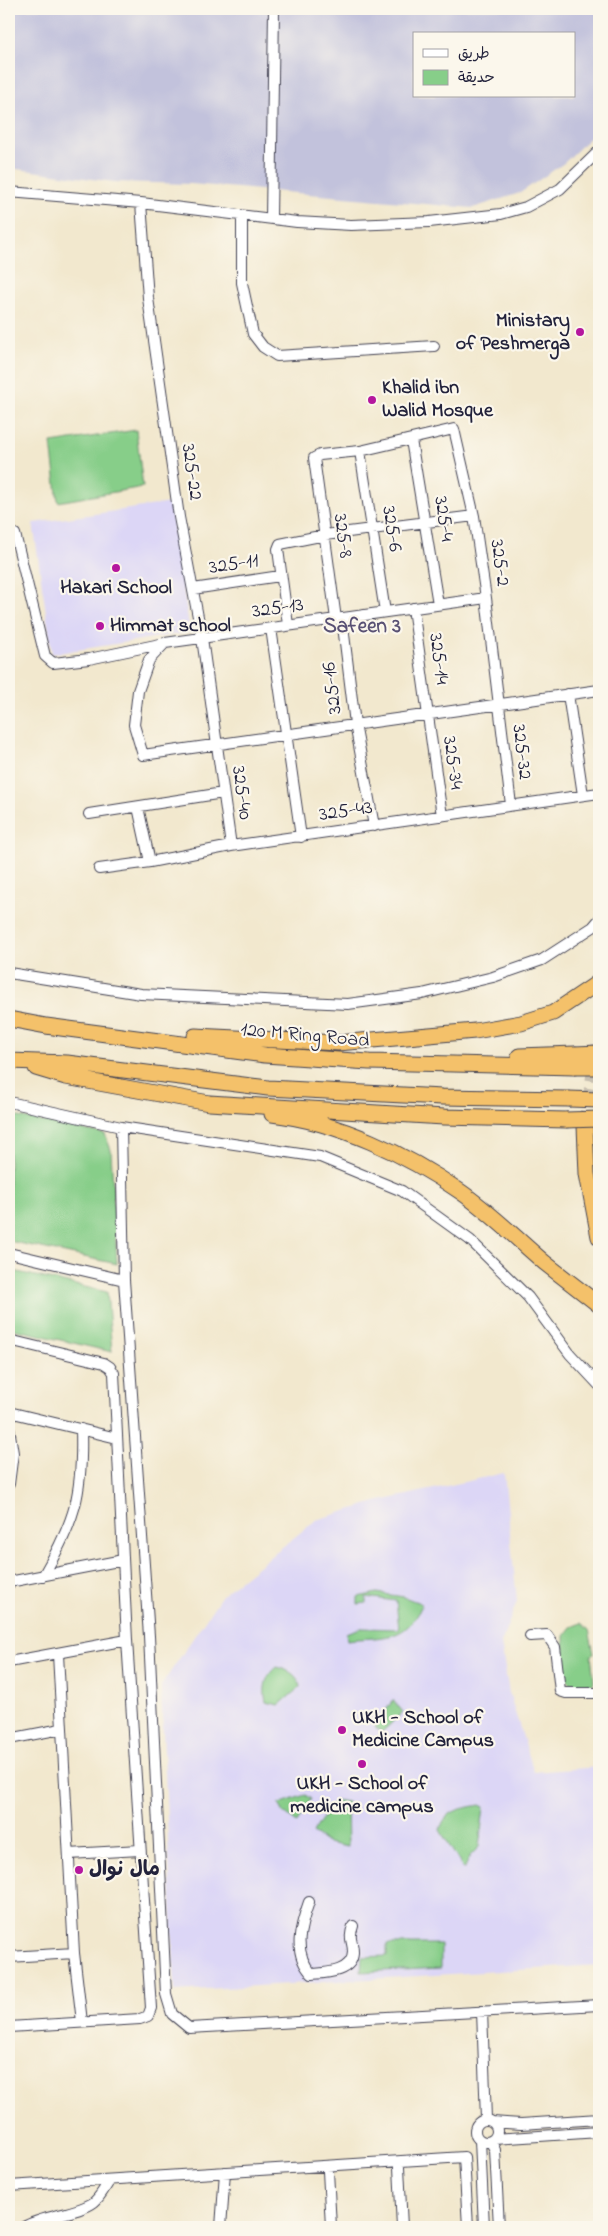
<svg xmlns="http://www.w3.org/2000/svg" width="608" height="2236" viewBox="0 0 608 2236" font-family="'Indie Flower','Playpen Sans Arabic',sans-serif">
	<style>
		.built { fill: #dcd6f6 }
		.industrial { fill: #c2c2dc; fill-rule: evenodd }
		.green { fill: #87ce89; stroke: #547862 }
		.lines { fill: none; stroke-linecap: round; stroke-linejoin: round }
		.highway-tunnel { stroke: #c8c0b1; stroke-width: 15; stroke-dasharray: 15 8; stroke-linecap: butt }
		.minor-casing { stroke: #414051; stroke-width: 12 }
		.highway-casing { stroke: #414051; stroke-width: 17 }
		.minor { stroke: #fff; stroke-width: 10 }
		.highway { stroke: #f4c16a; stroke-width: 15 }
		.highway-bridge-casing { stroke: #414051; stroke-width: 17; stroke-linecap: butt }
		.highway-bridge { stroke: #f4c16a; stroke-width: 15 }
		.poi-dot { fill: #b5179e; stroke: #fbf7ec; stroke-width: 2 }
		.labels { text-anchor: middle; dominant-baseline: central; stroke-width: 4.5; stroke-linejoin: round; paint-order: stroke }
		.poi-label { font-size: 20px; font-weight: bold; fill: #22223b; stroke: #fbf7ec; text-anchor: start }
		.street-label { font-size: 20px; fill: #22223b; stroke: #fbf7ec }
		.neighbourhood-label { font-size: 21px; font-weight: bold; fill: #595174; stroke: #fbf7ec }
	</style>
	<rect width="100%" height="100%" fill="#fbf7ec"/>
	<filter id="ink" filterUnits="userSpaceOnUse"><feTurbulence type="fractalNoise" baseFrequency=".02" numOctaves="2"/><feDisplacementMap in="SourceGraphic" scale="10" xChannelSelector="R" yChannelSelector="G"/><feConvolveMatrix kernelMatrix="1 2 1 2 8 2 1 2 1" color-interpolation-filters="sRGB"/></filter>
	<filter id="wash" filterUnits="userSpaceOnUse"><feTurbulence type="fractalNoise" baseFrequency=".0096" numOctaves="4" result="noise"/><feDisplacementMap in="SourceGraphic" scale="20" xChannelSelector="R" yChannelSelector="G"/><feGaussianBlur stdDeviation="1.12" result="paint"/><feColorMatrix in="noise" values="0 0 0 0 0 0 0 0 0 0 0 0 0 0 0 0 0 1.4 0 .05"/><feComposite in="paint" operator="in"/></filter>
	<g filter="url(#wash)">
		<rect width="100%" height="100%" fill="#f2e8ce"/>
		<path class="built" d="M170,503l20,129 -138,22 -19,-131z
			M504,1473l13,128 -16,42 8,50 25,79 65,-5v198l-424,26 -14,-305 61,-91 94,-75 60,-18z"/>
		<path class="industrial" d="M9,9h590v120l-35,34 -44,30 -47,15 -282,-24 -76,-2 -106,-14zM414,34h160v62h-160z"/>
		<path class="green" d="M136,430l7,57 -85,15 -7,-59z
			M9,1115l96,19 6,16 6,114 -108,-23z
			M9,1270l98,22 5,60 -103,-24z
			M377,1593l27,4 16,6 1,4c-16,36 -39,29 -74,33l-1,-7 15,-5 38,1 -3,-28 -30,-4v6l-8,1v-7z
			M581,1623l8,7 5,24 -3,1 3,27 -1,2 -22,2 -6,-10 -1,-40 7,-9z
			M276,1667c12,3 22,7 24,20l-21,18 -13,-3c-3,-13 -1,-26 10,-35z
			M393,1700l10,12 -21,20 -7,-5z
			M305,1795l6,4 -14,24 -13,-10 -5,-9z
			M334,1800l13,2 1,45 -21,-4 -14,-10z
			M480,1805l4,2 -5,40 -9,9 -6,14 -24,-40c6,-21 21,-21 40,-25z
			M387,1944h54v24l-80,4 1,-15 25,-1z"/>
	</g>
	<g filter="url(#ink)">
		<g class="lines">
			<path class="highway-tunnel" d="M585,1126l14,-81"/>
			<g class="minor-casing">
				<path id="minor" d="M9,192l132,11 156,19 54,3 78,-3 72,-8 25,-7 34,-18 39,-38
					M141,203l7,95 31,219 23,121 29,208
					M242,216v67l11,51 10,13 14,9 157,-10
					M271,219l3,-210
					M411,440l27,164
					M360,451l25,161
					M15,534l28,114 2,8 8,7 36,-4 76,-16 321,-45
					M193,589l87,-13
					M413,608l29,208
					M342,618l13,106 19,102
					M336,619l-22,-161 6,-3 40,-4 94,-22 20,87 12,82 25,207
					M288,625l-10,-76 2,-5 45,-9 149,-19
					M271,628l30,209
					M165,643l-16,17 -11,31 -4,34 9,30 456,-65
					M568,694l15,101
					M138,807l12,55
					M89,814l134,-21
					M99,869l51,-7 81,-16 368,-53
					M9,973l132,21 207,10 74,-10 71,-17 49,-17 51,-33 6,-7
					M9,1102l112,25 199,30 82,34 68,49 58,57 42,57 29,31
					M121,1127l3,153 25,356 17,358 6,20 17,14 410,-23
					M9,1253l115,27
					M9,1340l95,23 6,4 4,6 13,267 24,368 -3,8 -8,3 -131,8
					M9,1412l108,26
					M9,1428l4,25 -4,31
					M43,1576c32,-55 40,-82 38,-147
					M9,1582l114,-22
					M530,1636l17,-1 8,12 5,44 6,2h33
					M58,1654l16,299 8,69
					M9,1662l118,-22
					M9,1739l52,-10
					M69,1854l71,-4
					M309,1902c-9,25 -17,51 3,72 14,-1 41,-2 41,-22 0,-12 -5,-12 0,-26
					M9,1957l65,-4
					M482,2011l4,108
					M475 2131a11 11 0 1 1 22 0a11 11 0 1 1-22 0Z
					M493,2122l28,2 78,-5
					M494,2139l105,-7
					M480,2140l4,87
					M491,2142l4,8 4,77
					M399,2167l3,60
					M328,2171l3,56
					M9,2186l455,-29 4,70
					M24,2227c20,-12 54,-13 70,-25 7,-6 11,-15 16,-22
					M221,2227l4,-55"/>
			</g>
			<g class="highway-casing">
				<path id="highway" d="M9,1019l37,7 219,29 104,7 205,5
					M195,1036l143,7 137,-12 46,-8 32,-10 46,-31
					M519,1056l56,-2
					M9,1061l58,2 201,25 174,9 127,2
					M36,1068l30,9 143,26 235,14 122,3
					M272,1114c67,8 134,40 189,78 30,21 56,47 84,71 18,14 36,28 54,42
					M585,1126l2,48 12,63"/>
			</g>
			<use href="#minor" class="minor"/>
			<use href="#highway" class="highway"/>
			<g class="highway-bridge-casing">
				<path id="highway-bridge" d="M575,1054l24,-1
					M574,1067h25
					M569,1099l30,1
					M566,1120l33,-1"/>
			</g>
			<use href="#highway-bridge" class="highway-bridge"/>
		</g>
	</g>
	<g class="poi-dot">
		<circle cx="580" cy="332" r="5"/>
		<circle cx="372" cy="400" r="5"/>
		<circle cx="116" cy="568" r="5"/>
		<circle cx="100" cy="626" r="5"/>
		<circle cx="342" cy="1730" r="5"/>
		<circle cx="362" cy="1764" r="5"/>
		<circle cx="79" cy="1870" r="5"/>
	</g>
	<g class="labels">
		<g class="poi-label">
			<text x="570" y="321" text-anchor="end">Ministary<tspan x="570" dy="23">of Peshmerga</tspan></text>
			<text x="382" y="388">Khalid ibn<tspan x="382" dy="23">Walid Mosque</tspan></text>
			<text x="116" y="588" text-anchor="middle">Hakari School</text>
			<text x="110" y="626">Himmat school</text>
			<text x="352" y="1718">UKH - School of<tspan x="352" dy="23">Medicine Campus</tspan></text>
			<text x="362" y="1784" text-anchor="middle">UKH - School of<tspan x="362" dy="23">medicine campus</tspan></text>
			<text x="89" y="1870">مال نوال</text>
		</g>
		<g class="street-label">
			<text transform="translate(191 472) rotate(82)">325-22</text>
			<text transform="translate(443 519) rotate(81)">325-4</text>
			<text transform="translate(391 529) rotate(81)">325-6</text>
			<text transform="translate(342 536) rotate(82)">325-8</text>
			<text transform="translate(499 563) rotate(82)">325-2</text>
			<text transform="translate(234 565) rotate(-9)">325-11</text>
			<text transform="translate(278 609) rotate(-8)">325-13</text>
			<text transform="translate(438 659) rotate(82)">325-14</text>
			<text transform="translate(333 688) rotate(-97)">325-16</text>
			<text transform="translate(521 752) rotate(83)">325-32</text>
			<text transform="translate(452 763) rotate(82)">325-34</text>
			<text transform="translate(241 793) rotate(82)">325-40</text>
			<text transform="translate(346 812) rotate(-8)">325-43</text>
			<text transform="translate(305 1036) rotate(5)">120 M Ring Road</text>
		</g>
		<g class="neighbourhood-label">
			<text x="362" y="627">Safeen 3</text>
		</g>
	</g>
	<rect width="608" height="2236" fill="none" stroke="#fbf7ec" stroke-width="30"/>
	<rect x="413" y="32" width="162" height="65" fill="#fbf7ec" stroke="#a4a2a5"/>
	<rect x="423" y="49" width="25" height="8" fill="#ffffff" stroke="#a4a2a5"/>
	<text x="458" y="58" font-size="15" fill="#22223b">طريق</text>
	<rect x="423" y="70" width="25" height="15" fill="#87ce89" stroke="#a4a2a5"/>
	<text x="458" y="82" font-size="15" fill="#22223b">حديقة</text>
</svg>
